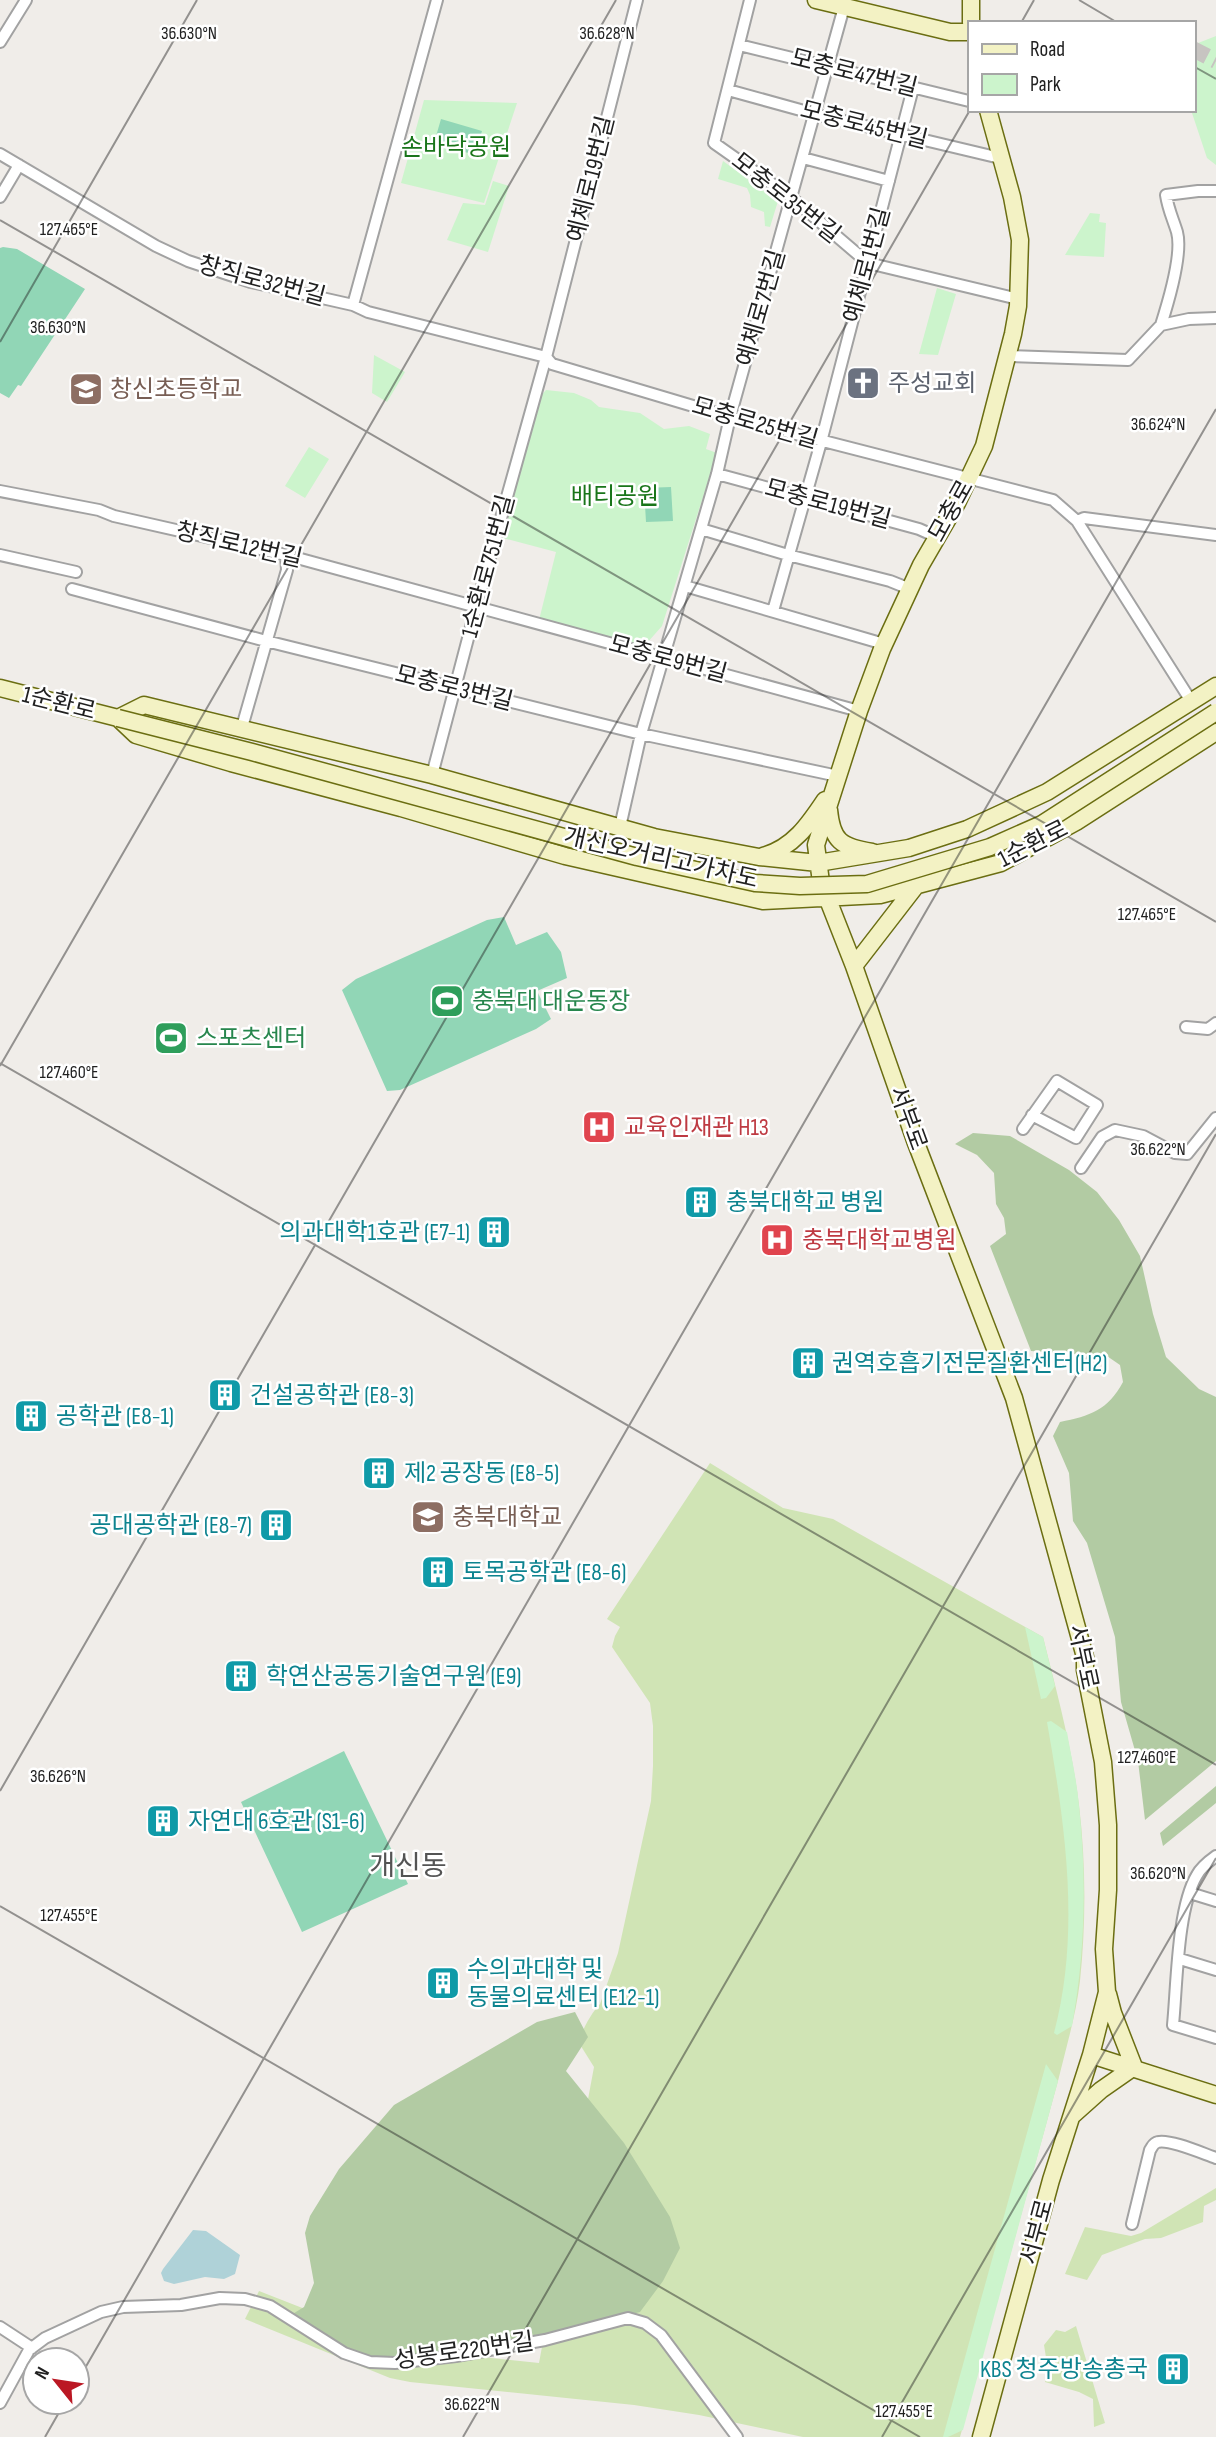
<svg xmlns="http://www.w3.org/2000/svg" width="1216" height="2437" viewBox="0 0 1216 2437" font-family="'Sofia Sans Condensed','Noto Sans KR',sans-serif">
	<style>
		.grass { fill: #d0e4b5 }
		.forest { fill: #b2cba3 }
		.park { fill: #ccf4cc }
		.pitch { fill: #91d6b6 }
		.water { fill: #afd2d8 }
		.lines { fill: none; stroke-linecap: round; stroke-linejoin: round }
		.secondary-tunnel { stroke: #c7c4c1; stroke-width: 16; stroke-dasharray: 16 8; stroke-linecap: butt }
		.street-casing { stroke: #a2a2a2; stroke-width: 14 }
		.secondary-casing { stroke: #6b6e12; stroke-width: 19 }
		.street { stroke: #fff; stroke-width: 10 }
		.secondary { stroke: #f3f2c4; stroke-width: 16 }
		.secondary-bridge-casing { stroke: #6b6e12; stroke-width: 19; stroke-linecap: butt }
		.secondary-bridge { stroke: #f3f2c4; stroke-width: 16 }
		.ticks { fill: none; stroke: #212121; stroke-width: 2; stroke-opacity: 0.45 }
		.labels { text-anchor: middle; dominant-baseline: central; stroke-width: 5; stroke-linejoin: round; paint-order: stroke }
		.street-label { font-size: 24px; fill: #212121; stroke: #fff }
		.park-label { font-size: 24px; fill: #19751a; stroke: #fff }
		.worship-label { font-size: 24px; fill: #5b616d; stroke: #fff; text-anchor: start }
		.education-label { font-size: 24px; fill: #785e54; stroke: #fff; text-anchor: start }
		.leisure-label { font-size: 24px; fill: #27864d; stroke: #fff; text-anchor: start }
		.health-label { font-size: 24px; fill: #be3a42; stroke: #fff; text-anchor: start }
		.culture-label { font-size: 24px; fill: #0d838f; stroke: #fff; text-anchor: start }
		.quarter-label { font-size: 28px; fill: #545454; stroke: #fff }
		.ticks-label { font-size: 18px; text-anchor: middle; fill: #212121; stroke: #fff; stroke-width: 5; stroke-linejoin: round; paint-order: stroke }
	</style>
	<rect width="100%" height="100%" fill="#f0ede9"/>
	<path class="grass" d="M710,1463l73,45 50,11 210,118c14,56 29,111 36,168 7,58 7,119 1,176 -4,34 -14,67 -22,100l-98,356h-157l-104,-22 -65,-10 -224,-23 -20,-4 -145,-59 14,-28 148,58 132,14 55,-296 -15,-24c2,-12 13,-31 21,-39l18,-51 33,-152 2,-35v-40l-3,-23 -38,-56 3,-11 5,-9 -13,-8z
		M1216,2188v12l-12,6 -1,16 -42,16 -16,1 -43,16 -15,25 -22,-6 20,-47 46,9 10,-3z
		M1076,2326l29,97 -11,4 -1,-28 -14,-7 -34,-10 3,-12 -4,-25 12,-15 9,2z"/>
	<path class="forest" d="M973,1133l37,3 59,34 28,22 22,28 21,36 13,58 13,43 33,32 17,8v364l-71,59 -7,-59 -17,-59 -6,-65 -28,-94 -14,-22 -4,-48 -16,-37 7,-14c30,-6 48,-12 63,-40l-3,-17 -16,-11h-34l-39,-3 -41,-105 16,-12 -2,-16 -8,-14 -2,-31 -17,-18 -22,-11z
		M1216,1786v17l-53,43 -3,-13z
		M575,2012l13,25 -22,34 58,72 46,74 10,31 -17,33 -23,31 -131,34 -128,16 -52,-18 -38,-29 13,-8 10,-24 -9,-50 5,-17 29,-47 55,-64 143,-83z"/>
	<path class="park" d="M1216,36v129l-9,-7 -16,-48h2v-65z
		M424,100l93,3 -33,100 -83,-20z
		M723,161l55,40 -8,26 -5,-1 -1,-14 -13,-5 -1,-12 -3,-7 -29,-9z
		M493,181l16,5 -21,66 -41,-12 16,-37 22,2z
		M1090,213l10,1 -1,8 7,1 -2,34 -39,-2z
		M937,288l19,6 -18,61 -19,-1z
		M374,355l31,17 -18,30 -15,-9z
		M546,390l28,3 17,7 8,7 41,6 24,16 25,-3 21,8 -4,15 11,4 -55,173 -15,17 -12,1 -96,-24 17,-68 -57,-15 39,-138z
		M309,447l20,12 -24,39 -20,-12z
		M1025,1627l18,10 12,49 -9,12 -5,1z
		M1051,1721l16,11c4,24 10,49 12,74 8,74 6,148 -7,220l-15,9 -3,-2c27,-102 11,-209 -7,-311z
		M1046,2064l12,17 -95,349 -15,7h-5z"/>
	<path class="pitch" d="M441,119l41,12 -7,24 -41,-12z
		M3,247l14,2 68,40 -64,97 -3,-1 -9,13 -9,-5v-145z
		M671,487l2,34 -27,1 -2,-34z
		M504,917l12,28 31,-13 14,20 6,26 -30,13 14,28 -15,10 -136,61 -13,1 -45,-101 14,-11 131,-59z
		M344,1751l64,133 -106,48 -61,-130z"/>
	<path class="water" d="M193,2230l13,1 34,24 -5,19 -11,5 -19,-2 -31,7 -10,-3 -3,-8 2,-4z"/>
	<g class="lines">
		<path class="secondary-tunnel" d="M1193,49l23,12"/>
		<g class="street-casing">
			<path id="street" d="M750,0l-36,143 78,55 76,65 150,36
				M0,42l26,-42
				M739,45l230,56
				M728,90l87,24 185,44
				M0,154l156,92 32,15 63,21 102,23 15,7 178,45 6,7 178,53 323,83 24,21 7,-3 132,17
				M803,158l86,23
				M0,197l19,-32
				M353,305l84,-305
				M1161,325c7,-22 22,-71 16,-93 -4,-13 -9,-23 -11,-37l32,-4h18
				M1007,356l121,4 33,-35 28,-6 27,-1
				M717,474l202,55 18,8
				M0,491l99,19 15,6 172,39 573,156
				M1077,521l114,180
				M701,529l87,26 102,26 20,8
				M0,555l76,17
				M685,586l199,58
				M72,589l194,52 375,93 197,42
				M773,611l48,-169 92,-354
				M242,727l45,-157 -1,-15
				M432,775l44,-167 70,-251 91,-357
				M620,827l21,-93 76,-260 13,-57 114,-410
				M1186,1027l22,2 8,-6
				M1023,1129l34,-48 40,24 -21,33 -44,-23
				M1081,1168l21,-31 13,-7 28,6 32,17 12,1 29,-36
				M1216,1856c-7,5 -15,11 -19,19 -20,33 -20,110 -24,150l43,13
				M1190,1893l26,8
				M1180,1959l36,11
				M1132,2224l18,-74c3,-4 3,-7 8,-8 12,-3 46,12 58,16
				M0,2327l32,21
				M0,2403l29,-53 16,-12 56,-26 22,-5 58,-2 39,-7 25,1 25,7 74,47 26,9 25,1 61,-7 89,-16 83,-22 17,5 16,12 76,102"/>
		</g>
		<g class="secondary-casing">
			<path id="secondary" d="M816,0l134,32h19
				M971,23v-23
				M0,688l118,30 18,17 95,28 170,45 164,48 198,45 117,-6 121,-32 75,-41 140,-90
				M118,718l26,-13 288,70 222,62 105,20 59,6 91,-15 58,-19 80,-37 169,-106
				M829,810c3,31 12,37 43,42
				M763,856c30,-8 46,-32 62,-56
				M854,966l61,-79
				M1108,1994l5,19 21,54
				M1091,2055l125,40
				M1073,2115l28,-25 33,-23
				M981,2437l70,-257 40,-125 16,-63 -3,-43 4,-59v-65l-5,-63 -18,-92v-13l-71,-259 -98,-255 -62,-177 -33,-84 -5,-37 43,-134 23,-62 39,-84 36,-62 27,-57 29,-112 5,-28 2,-66 -8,-43 -24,-87"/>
		</g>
		<use href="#street" class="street"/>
		<use href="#secondary" class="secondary"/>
		<g class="secondary-bridge-casing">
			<path id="secondary-bridge" d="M118,718l134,34 385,105 118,26 45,3 67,-2 123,-37 52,-23 174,-112"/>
		</g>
		<use href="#secondary-bridge" class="secondary-bridge"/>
	</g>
	<path class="ticks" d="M1079,0l39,23M1021,23l13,-23M1193,66l23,13M0,220l1216,702M0,342l197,-342M0,1063l1216,702M0,1066l616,-1066M0,1791l970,-1681M0,1906l920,531M77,2382l1139,-1973M45,2437l20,-35M463,2437l753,-1303M882,2437l334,-579"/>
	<defs>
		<g id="church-square" transform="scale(1.75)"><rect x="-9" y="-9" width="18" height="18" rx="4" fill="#6b7280" stroke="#fff"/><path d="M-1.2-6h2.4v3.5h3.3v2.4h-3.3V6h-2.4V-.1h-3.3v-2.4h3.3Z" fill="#fff"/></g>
		<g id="school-square" transform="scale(1.75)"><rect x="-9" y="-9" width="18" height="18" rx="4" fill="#8d6e63" stroke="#fff"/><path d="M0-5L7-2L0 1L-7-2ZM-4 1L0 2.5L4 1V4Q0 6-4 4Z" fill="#fff"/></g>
		<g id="stadium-square" transform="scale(1.75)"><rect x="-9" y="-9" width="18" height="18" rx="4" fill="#2e9e5b" stroke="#fff"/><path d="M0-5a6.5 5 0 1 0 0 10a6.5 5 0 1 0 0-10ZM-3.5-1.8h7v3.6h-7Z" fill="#fff"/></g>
		<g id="hospital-square" transform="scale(1.75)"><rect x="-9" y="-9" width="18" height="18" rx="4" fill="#e0444e" stroke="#fff"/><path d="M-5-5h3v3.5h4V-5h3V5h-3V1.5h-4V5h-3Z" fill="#fff"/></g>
		<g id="building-square" transform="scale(1.75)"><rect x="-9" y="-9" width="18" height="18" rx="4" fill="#0f9aa8" stroke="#fff"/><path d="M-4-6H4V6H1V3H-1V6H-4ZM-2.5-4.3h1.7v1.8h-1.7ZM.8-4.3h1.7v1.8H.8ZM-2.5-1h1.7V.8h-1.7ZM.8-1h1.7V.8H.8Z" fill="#fff"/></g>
		<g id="university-square" transform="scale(1.75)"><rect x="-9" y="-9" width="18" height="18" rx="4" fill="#8d6e63" stroke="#fff"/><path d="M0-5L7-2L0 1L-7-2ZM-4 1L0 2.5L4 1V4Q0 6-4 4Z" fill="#fff"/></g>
	</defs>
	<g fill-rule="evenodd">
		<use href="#church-square" x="863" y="383"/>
		<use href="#school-square" x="86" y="389"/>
		<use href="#stadium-square" x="447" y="1001"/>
		<use href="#stadium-square" x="171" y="1038"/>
		<use href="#hospital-square" x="599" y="1127"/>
		<use href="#building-square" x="701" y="1202"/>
		<use href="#building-square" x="494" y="1232"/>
		<use href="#hospital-square" x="777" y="1240"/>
		<use href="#building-square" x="808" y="1363"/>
		<use href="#building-square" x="225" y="1395"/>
		<use href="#building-square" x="31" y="1416"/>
		<use href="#building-square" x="379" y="1473"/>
		<use href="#university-square" x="428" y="1517"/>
		<use href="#building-square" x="276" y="1525"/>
		<use href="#building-square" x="438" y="1572"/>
		<use href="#building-square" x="241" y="1676"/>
		<use href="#building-square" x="163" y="1821"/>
		<use href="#building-square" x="443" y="1983"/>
		<use href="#building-square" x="1173" y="2369"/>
	</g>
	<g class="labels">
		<g class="street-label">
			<text transform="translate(854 73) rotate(14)">모충로47번길</text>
			<text transform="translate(864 125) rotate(14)">모충로45번길</text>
			<text transform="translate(591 179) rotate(-76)">예체로19번길</text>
			<text transform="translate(786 198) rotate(38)">모충로35번길</text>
			<text transform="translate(867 265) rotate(-75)">예체로1번길</text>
			<text transform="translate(262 281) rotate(15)">창직로32번길</text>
			<text transform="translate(761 308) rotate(-74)">예체로7번길</text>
			<text transform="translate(755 423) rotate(16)">모충로25번길</text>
			<text transform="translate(828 504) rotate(15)">모충로19번길</text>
			<text transform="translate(951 511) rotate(-61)">모충로</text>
			<text transform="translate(239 545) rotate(13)">창직로12번길</text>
			<text transform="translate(488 566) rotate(-75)">1순환로751번길</text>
			<text transform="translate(668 659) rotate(15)">모충로9번길</text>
			<text transform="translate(454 688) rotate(14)">모충로3번길</text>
			<text transform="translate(59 703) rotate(14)">1순환로</text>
			<text transform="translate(1033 844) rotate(-27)">1순환로</text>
			<text transform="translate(661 858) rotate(13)">개신오거리고가차도</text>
			<text transform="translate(908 1118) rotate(70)">서부로</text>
			<text transform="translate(1083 1657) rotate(78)">서부로</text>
			<text transform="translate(1037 2232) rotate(-75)">서부로</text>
			<text transform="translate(464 2351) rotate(-8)">성봉로220번길</text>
		</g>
		<g class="park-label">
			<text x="456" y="147">손바닥공원</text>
			<text x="615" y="496">배티공원</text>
		</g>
		<g class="worship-label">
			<text x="888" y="383">주성교회</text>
		</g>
		<g class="education-label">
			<text x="110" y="389">창신초등학교</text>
			<text x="452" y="1517">충북대학교</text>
		</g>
		<g class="leisure-label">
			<text x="472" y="1001">충북대 대운동장</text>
			<text x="196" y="1038">스포츠센터</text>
		</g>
		<g class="health-label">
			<text x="624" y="1127">교육인재관 H13</text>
			<text x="802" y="1240">충북대학교병원</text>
		</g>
		<g class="culture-label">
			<text x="726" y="1202">충북대학교 병원</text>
			<text x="470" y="1232" text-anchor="end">의과대학1호관 (E7-1)</text>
			<text x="832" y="1363">권역호흡기전문질환센터(H2)</text>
			<text x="250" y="1395">건설공학관 (E8-3)</text>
			<text x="56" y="1416">공학관 (E8-1)</text>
			<text x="404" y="1473">제2 공장동 (E8-5)</text>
			<text x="252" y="1525" text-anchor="end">공대공학관 (E8-7)</text>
			<text x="462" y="1572">토목공학관 (E8-6)</text>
			<text x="266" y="1676">학연산공동기술연구원 (E9)</text>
			<text x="188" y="1821">자연대 6호관 (S1-6)</text>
			<text x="467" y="1969">수의과대학 및<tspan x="467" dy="28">동물의료센터 (E12-1)</tspan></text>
			<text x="1148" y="2369" text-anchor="end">KBS 청주방송총국</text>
		</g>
		<g class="quarter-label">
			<text x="408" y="1866">개신동</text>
		</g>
	</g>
	<g class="ticks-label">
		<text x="189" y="39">36.630°N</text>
		<text x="607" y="39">36.628°N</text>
		<text x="69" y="235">127.465°E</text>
		<text x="58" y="333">36.630°N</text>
		<text x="1158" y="430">36.624°N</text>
		<text x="1147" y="920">127.465°E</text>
		<text x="69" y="1078">127.460°E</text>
		<text x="1158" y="1155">36.622°N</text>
		<text x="1147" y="1763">127.460°E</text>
		<text x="58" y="1782">36.626°N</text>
		<text x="1158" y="1879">36.620°N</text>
		<text x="69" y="1921">127.455°E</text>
		<text x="472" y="2410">36.622°N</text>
		<text x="904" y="2417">127.455°E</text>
	</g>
	<rect x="968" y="21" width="228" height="91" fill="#ffffff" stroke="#a6a6a6" stroke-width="2"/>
	<rect x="982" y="44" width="35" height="10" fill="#f3f2c4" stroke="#a6a6a6" stroke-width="2"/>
	<text x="1030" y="56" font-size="21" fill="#212121">Road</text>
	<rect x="982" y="74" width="35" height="21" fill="#ccf4cc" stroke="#a6a6a6" stroke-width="2"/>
	<text x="1030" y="91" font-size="21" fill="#212121">Park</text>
	<g transform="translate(56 2381) rotate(300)"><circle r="33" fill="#ffffff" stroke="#a6a6a6" stroke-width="2"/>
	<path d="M0-5L12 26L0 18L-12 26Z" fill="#bb1824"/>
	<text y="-10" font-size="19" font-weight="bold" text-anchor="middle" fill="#212121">N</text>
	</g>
</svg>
